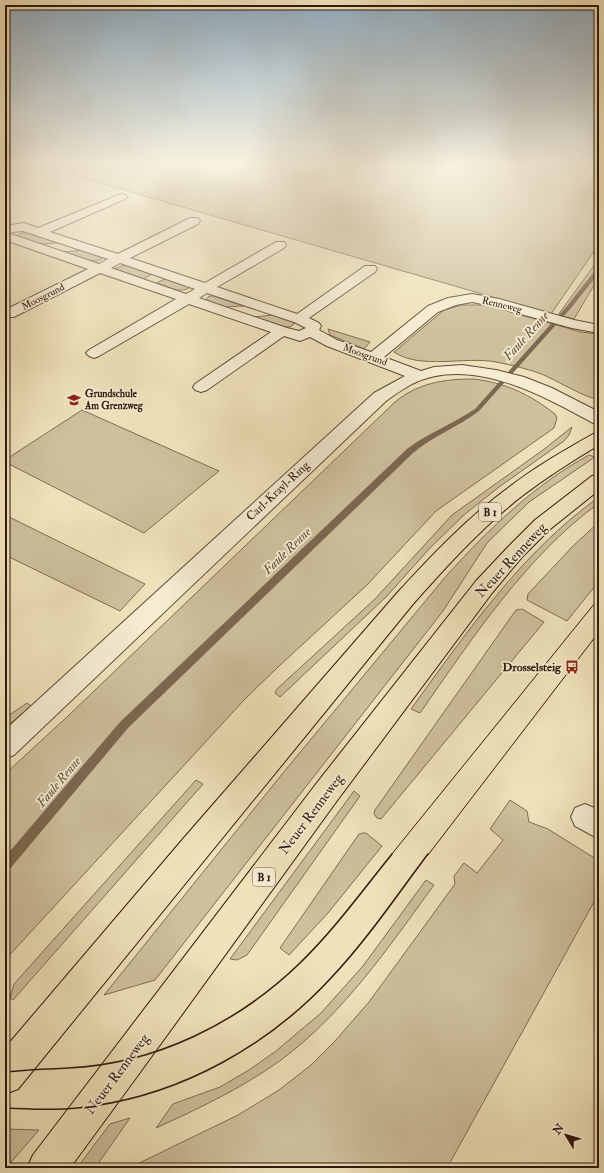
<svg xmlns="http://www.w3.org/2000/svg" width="604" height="1173" viewBox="0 0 604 1173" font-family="'IM FELL Double Pica',serif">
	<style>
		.green { fill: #cec09d; stroke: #7e6c55 }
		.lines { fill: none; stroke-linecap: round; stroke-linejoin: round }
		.stream { fill: #7b6851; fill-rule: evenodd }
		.minor-casing { stroke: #5f4a38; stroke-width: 2 }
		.major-casing { stroke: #2f180d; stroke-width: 2 }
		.minor { fill: #f5ecd2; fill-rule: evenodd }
		.major { fill: #efe2ba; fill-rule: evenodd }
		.tram-far1 { stroke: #2f180d; stroke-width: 1 }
		.tram { stroke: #2f180d; stroke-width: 1.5 }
		.labels { text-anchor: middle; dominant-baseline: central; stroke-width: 3.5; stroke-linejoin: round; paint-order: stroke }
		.far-street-label { font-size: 10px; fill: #2f180d; stroke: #f5ecd2 }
		.far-poi-label { font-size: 10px; font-weight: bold; fill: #2f180d; stroke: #f5ecd2; text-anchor: start }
		.shield { fill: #f5ecd2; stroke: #6a5848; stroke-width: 1 }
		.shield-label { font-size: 11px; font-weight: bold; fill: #2f180d }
		.street-label { font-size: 12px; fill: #2f180d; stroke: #f5ecd2 }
		.poi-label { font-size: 12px; font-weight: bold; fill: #2f180d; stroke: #f5ecd2; text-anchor: end }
		.water-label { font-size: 13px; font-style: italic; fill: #624d3b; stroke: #f5ecd2 }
		.near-street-label { font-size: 14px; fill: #2f180d; stroke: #f5ecd2 }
	</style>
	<rect width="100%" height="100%" fill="#efe2ba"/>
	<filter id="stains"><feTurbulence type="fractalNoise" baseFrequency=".005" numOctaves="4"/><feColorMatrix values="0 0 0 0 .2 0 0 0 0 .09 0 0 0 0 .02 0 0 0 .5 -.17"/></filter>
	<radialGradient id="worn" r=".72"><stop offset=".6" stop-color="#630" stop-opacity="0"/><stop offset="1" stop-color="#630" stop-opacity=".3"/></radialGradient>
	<path class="green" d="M38,165h561v79l-48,70z
		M22,233h5l32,10 -19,1 -22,-8 1,-2z
		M83,250l18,7 1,2c-12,6 -27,-3 -39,-7z
		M598,260l1,17 -25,42 -16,-4z
		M126,265l26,9 -9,5 -26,-9 -1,-2z
		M166,278l21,8 2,2c-9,6 -22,-2 -32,-5z
		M209,296h4l31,10 -20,1 -18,-7z
		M462,305h24l95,27 18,2v66c-19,-5 -36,-16 -53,-24 -13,-6 -35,-11 -50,-14 -32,-6 -75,8 -102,-10l50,-42z
		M274,315l19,6 1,3 -4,3h-5l-32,-10z
		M328,329l42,13 -6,7 -34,-14z
		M473,379c31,3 58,16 82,35l2,4 -3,10 -118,83 -69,74 -89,82 -33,32 -240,261v-186l63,-58 327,-314c23,-19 49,-23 78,-23z
		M82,410l137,61 -75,62 -139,-71v-2z
		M572,427l-3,8 -5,6 -65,46 -34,27 -35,34 -44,49 -106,100 -5,-4 2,-4 98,-90 77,-84 91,-65z
		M589,455l6,2 -66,45 -42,41 -44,68 -288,369 -51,15 179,-222 164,-198c42,-46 88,-91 142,-120z
		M599,497v6c-73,53 -128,137 -179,210l-9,-4c56,-77 110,-156 188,-212z
		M5,515l140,69 -25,27 -115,-56z
		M599,522v59l-32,40 -40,-21 1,-6 45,-48z
		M522,609l22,13 -163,197 -4,-1 -3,-4 1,-4 141,-200z
		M27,703l4,3 -26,22v-10z
		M196,780l7,4 -190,216 -3,-2 4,-14z
		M354,791l6,5 -113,159 -10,5 -7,-1z
		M510,800l17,11 2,11 19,7 48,30 3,7v27l-152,275h-318l109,-53 41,-25 32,-25 24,-24 34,-39 86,-118 -1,-8 10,-13 13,10 26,-33 -13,-11z
		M363,833h3l16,13 -54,67 -39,42 -9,-7 79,-114z
		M426,880l8,5c-46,63 -90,128 -153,175 -39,28 -81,48 -125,68l17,-24 47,-17 29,-17 27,-19 45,-38 42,-47z
		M130,1118l-35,50h-18l33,-44z
		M5,1129l34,1 -33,38h-1z"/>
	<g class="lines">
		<path class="stream" d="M599,267v6l-28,35 -92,103c-21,16 -46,25 -66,42l-285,275 -119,142 -4,2v-15l115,-135 287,-273c21,-16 46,-25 68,-40l92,-103 30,-38z"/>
		<g class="minor-casing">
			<path id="minor" d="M121,194l4,1 2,2 -2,2 -75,33 68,22 72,-36h8l2,3 -2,3 -68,34 75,25 71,-41h8l2,3 -2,3 -67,39 80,27 68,-48h10l2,3 -2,3 -66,46 10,5 2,3 -2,4 18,10 34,12 57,-46 20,-8 24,-4 27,5 75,21 25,5v8l-27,-5 -80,-22 -20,-4 -16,3 -18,7 -54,45 37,14 13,-4 28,-2 34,5 28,7 28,11 47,24v12l-6,-1c-51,-28 -123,-68 -181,-39 -9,5 -18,11 -26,17l-372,354 -9,4v-29l369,-337 31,-17 -78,-30 -17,-9 -10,4 -16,-5 -77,54 -6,2 -6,-2 -2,-3 2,-3 76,-52 -82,-28 -90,52 -5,2 -5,-2 -3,-3 3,-3 87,-51 -76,-26 -86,44h-9v-7l83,-41 -83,-29v-14l19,-3 14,5zM23,231l85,28 -9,5 -88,-30 1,-2zM120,263l75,26 -9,5 -75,-26zM207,293l87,29 12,6 -7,3 -12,-3 -88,-30z
				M585,804l14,6v29l-24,-13 -4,-9 4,-9z"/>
		</g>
		<g class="major-casing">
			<path id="major" d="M599,433v12c-27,16 -52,32 -77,51 -40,31 -75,70 -109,108l-395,485 -13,5v-46l178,-209 215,-247c34,-37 69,-74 110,-104 27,-21 55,-37 85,-54z
				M599,474v16l-50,40 -27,27 -30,36 -156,209 -195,269 -71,97h-43l6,-13 283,-371 160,-203 32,-34 27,-27 57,-44z"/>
		</g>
		<use href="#minor" class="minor"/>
		<use href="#major" class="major"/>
		<path class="tram-far1" d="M391,855l208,-257
			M428,855l171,-223"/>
		<path class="tram" d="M5,1071c7,2 17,-1 24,-1 13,-1 26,-1 39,-2 88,-4 170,-45 232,-105 34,-33 62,-72 92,-109
			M5,1108c29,1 59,3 88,-2 91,-13 176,-61 238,-128 36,-38 66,-83 97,-124"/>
	</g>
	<linearGradient id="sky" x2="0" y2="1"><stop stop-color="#91abbe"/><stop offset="0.5" stop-color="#f8f2e0"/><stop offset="1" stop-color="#f8f2e0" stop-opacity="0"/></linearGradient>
	<rect width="604" height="330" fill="url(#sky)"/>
	<defs>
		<g id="school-bare" transform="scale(1.08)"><path d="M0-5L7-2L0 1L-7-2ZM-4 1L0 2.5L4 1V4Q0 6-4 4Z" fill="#8f2418" stroke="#f5ecd2" stroke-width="2.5" paint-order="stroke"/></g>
		<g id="bus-bare" transform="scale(1.08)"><path d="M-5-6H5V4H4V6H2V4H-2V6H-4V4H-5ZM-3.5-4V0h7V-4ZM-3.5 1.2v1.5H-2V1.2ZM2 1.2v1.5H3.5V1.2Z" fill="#8f2418" stroke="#f5ecd2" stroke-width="2.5" paint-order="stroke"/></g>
	</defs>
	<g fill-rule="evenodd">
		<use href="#school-bare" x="74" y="400"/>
		<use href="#bus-bare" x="572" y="667"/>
	</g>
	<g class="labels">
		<g class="far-street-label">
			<text transform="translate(43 297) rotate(-27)">Moosgrund</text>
			<text transform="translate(502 305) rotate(14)">Renneweg</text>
			<text transform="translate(365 355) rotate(20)">Moosgrund</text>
		</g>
		<g class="far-poi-label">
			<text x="85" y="394">Grundschule<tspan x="85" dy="12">Am Grenzweg</tspan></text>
		</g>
		<g class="shield">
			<rect x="479" y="503" width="22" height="18" rx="3"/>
			<rect x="253" y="868" width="22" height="18" rx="3"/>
		</g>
		<g class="shield-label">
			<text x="490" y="512">B 1</text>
			<text x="264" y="877">B 1</text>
		</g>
		<g class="street-label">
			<text transform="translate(278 491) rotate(-43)">Carl-Krayl-Ring</text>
		</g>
		<g class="poi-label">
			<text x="561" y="667">Drosselsteig</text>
		</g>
		<g class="water-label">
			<text transform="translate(526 336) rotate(-48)">Faule Renne</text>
			<text transform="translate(287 551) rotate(-44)">Faule Renne</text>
			<text transform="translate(59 782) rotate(-50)">Faule Renne</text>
		</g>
		<g class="near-street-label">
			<text transform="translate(511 560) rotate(-47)">Neuer Renneweg</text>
			<text transform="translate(311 814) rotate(-53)">Neuer Renneweg</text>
			<text transform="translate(117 1074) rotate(-53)">Neuer Renneweg</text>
		</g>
	</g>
	<rect width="604" height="1173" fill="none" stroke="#efe2ba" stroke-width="20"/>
	<rect x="6" y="6" width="592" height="1161" fill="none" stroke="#2f180d" stroke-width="2"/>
	<rect x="10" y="10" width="584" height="1153" fill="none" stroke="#2f180d"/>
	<g transform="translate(566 1135) rotate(308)" stroke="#f5ecd2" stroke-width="3" paint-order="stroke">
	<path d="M0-3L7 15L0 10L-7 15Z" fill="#2f180d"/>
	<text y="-6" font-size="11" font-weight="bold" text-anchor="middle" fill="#2f180d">N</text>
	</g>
	<rect width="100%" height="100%" filter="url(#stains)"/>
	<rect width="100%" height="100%" fill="url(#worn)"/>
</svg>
